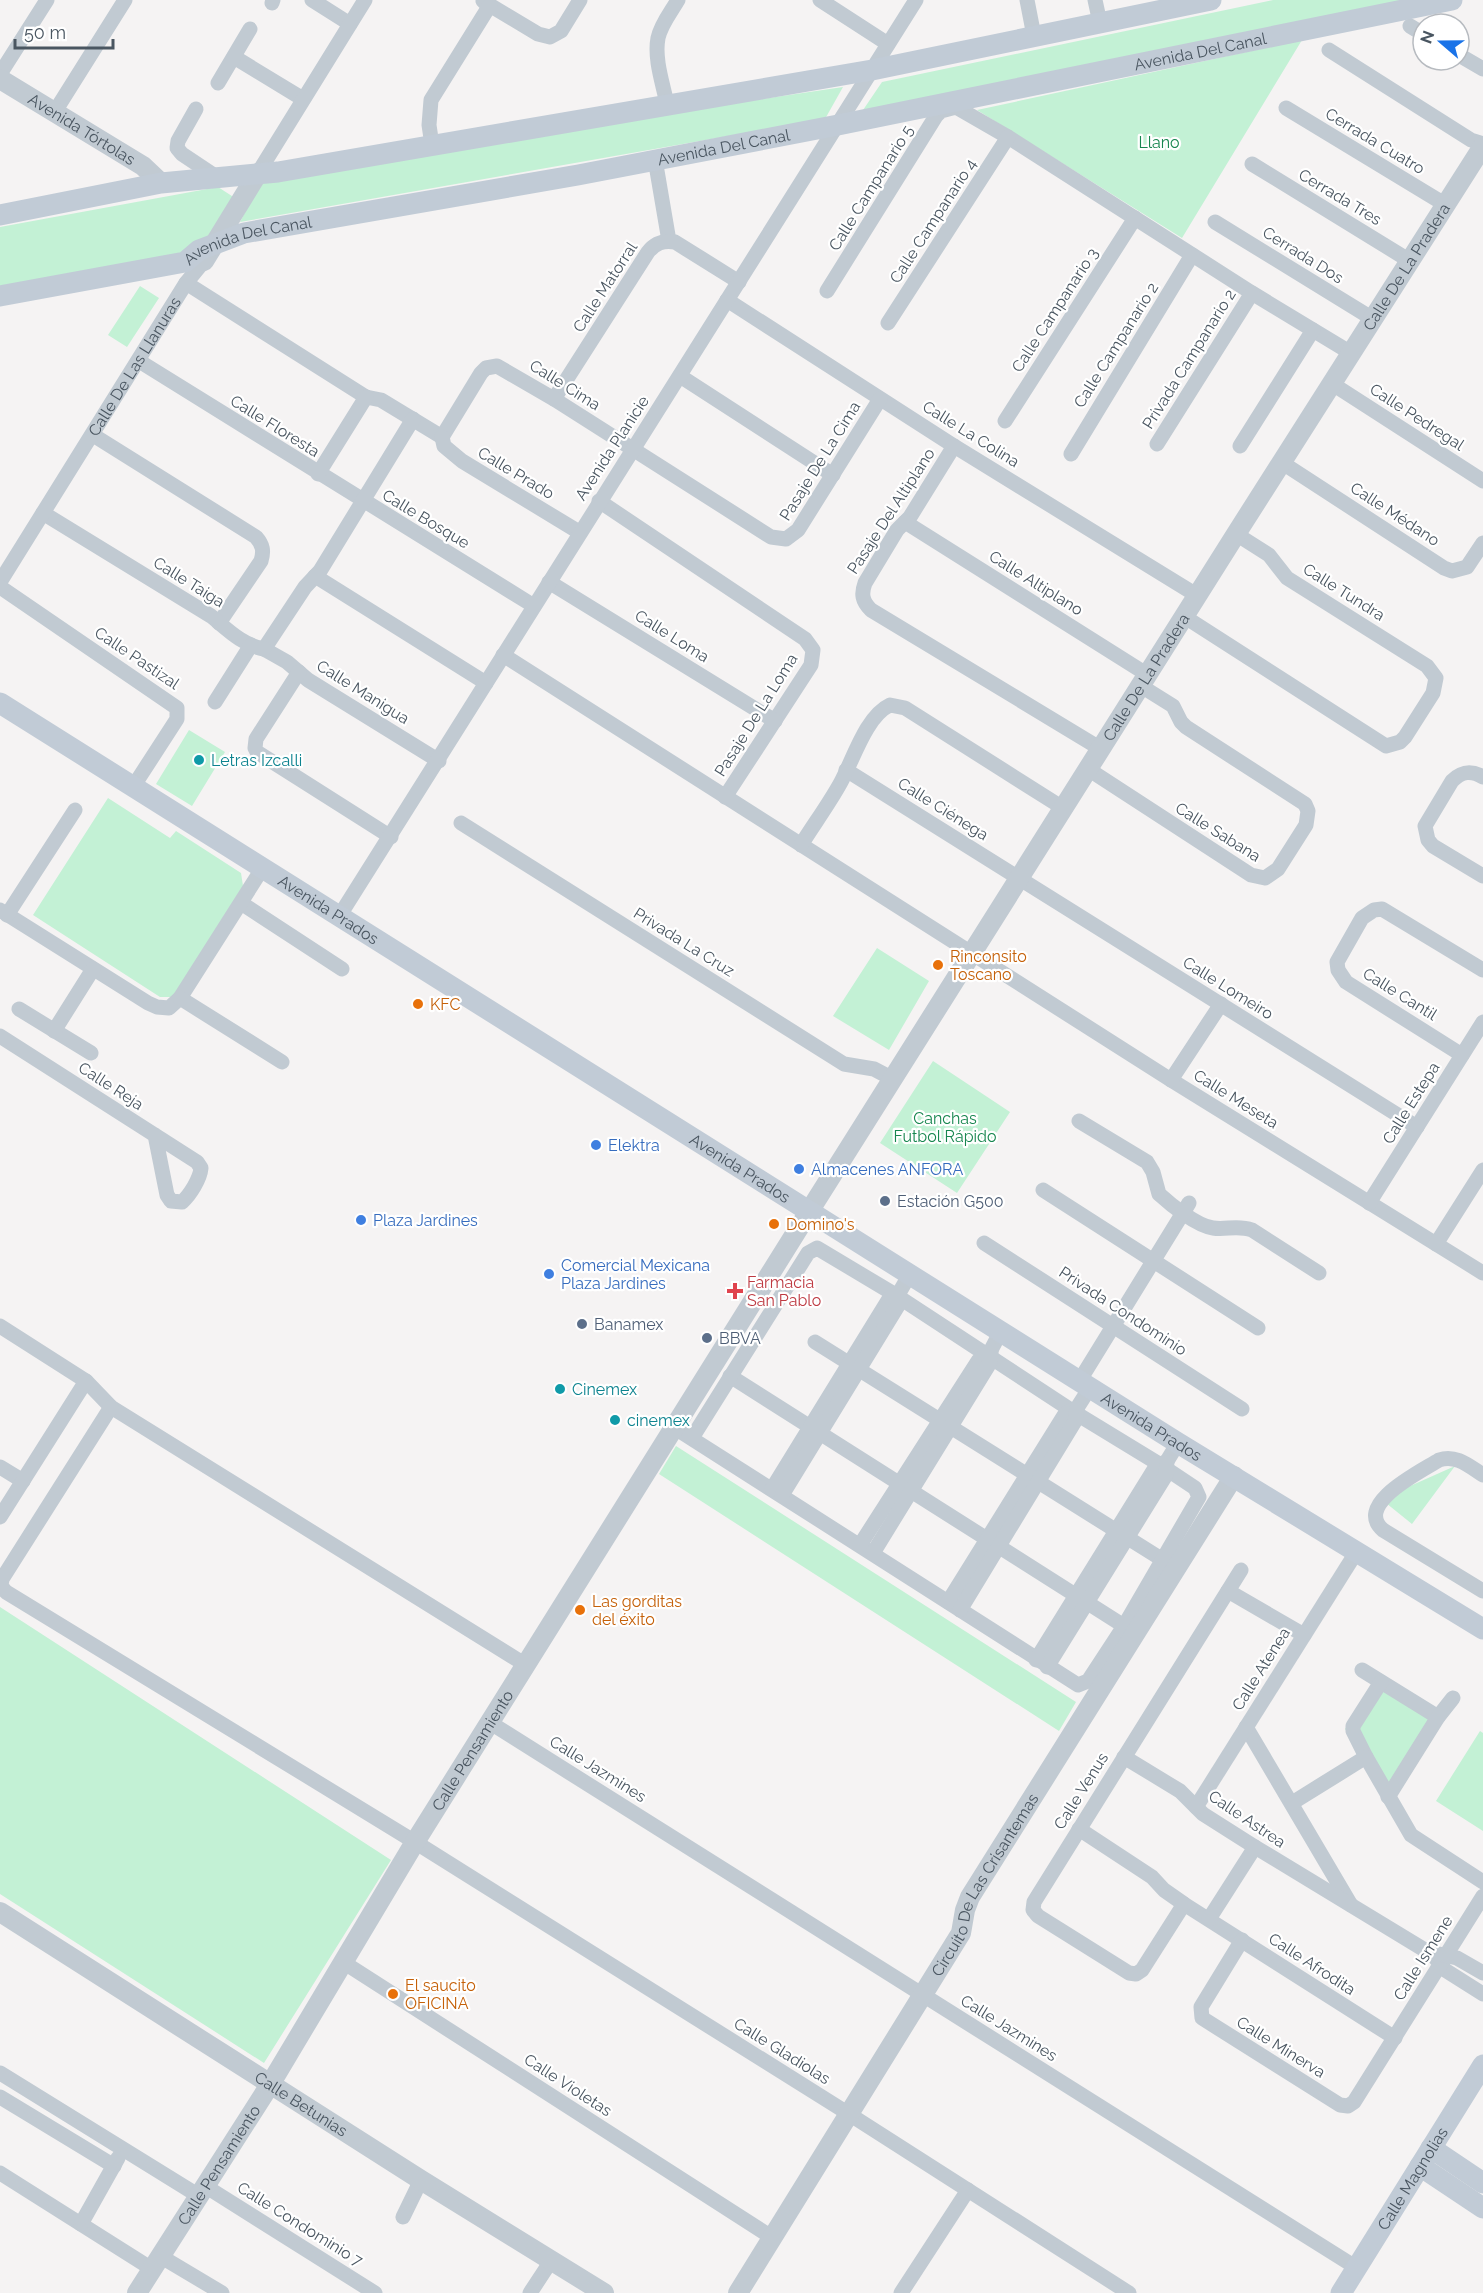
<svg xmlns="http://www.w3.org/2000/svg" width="1483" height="2293" viewBox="0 0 1483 2293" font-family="Raleway,sans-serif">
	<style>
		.green { fill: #c3f1d5 }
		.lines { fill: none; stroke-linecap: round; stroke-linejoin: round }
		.minor { stroke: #c1cad2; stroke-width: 15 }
		.tertiary { stroke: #c1cad2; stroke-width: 20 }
		.secondary { stroke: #c1cbd6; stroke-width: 21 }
		.culture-dot { fill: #0f9aa8; stroke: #fff; stroke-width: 2 }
		.food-dot { fill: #e8710a; stroke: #fff; stroke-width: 2 }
		.shop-dot { fill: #3f7fe0; stroke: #fff; stroke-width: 2 }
		.service-dot { fill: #5c6f8a; stroke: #fff; stroke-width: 2 }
		.health-dot { fill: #e0444e; stroke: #fff; stroke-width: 2 }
		.labels { text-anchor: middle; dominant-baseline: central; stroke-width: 4.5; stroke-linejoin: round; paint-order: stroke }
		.street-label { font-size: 16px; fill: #4a5661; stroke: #fff }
		.park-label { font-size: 16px; fill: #17864f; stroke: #fff }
		.culture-label { font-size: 16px; fill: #0d838f; stroke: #fff; text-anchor: start }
		.food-label { font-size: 16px; fill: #c56008; stroke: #fff; text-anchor: start }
		.shop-label { font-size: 16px; fill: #366cbe; stroke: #fff; text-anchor: start }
		.service-label { font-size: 16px; fill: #4e5e75; stroke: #fff; text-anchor: start }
		.health-label { font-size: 16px; fill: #be3a42; stroke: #fff; text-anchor: start }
	</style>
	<rect width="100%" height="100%" fill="#f5f3f3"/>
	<path class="green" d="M1273,0h138l-550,113 21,-31z
		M1302,40l-120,198 -205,-128z
		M843,87l-18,32 -585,103 26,-50z
		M218,187l17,11 -25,37 -31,22 -179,30v-60z
		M140,286l19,12 -32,49 -19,-12z
		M189,730l36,22 -33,54 -36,-22z
		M108,798l62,40 6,-7 65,42 2,13 -70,111h-13l-127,-82z
		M877,948l52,33 -40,69 -56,-34z
		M933,1061l77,51 -53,81 -77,-50z
		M676,1446l400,256 -17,29 -400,-257z
		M1455,1466l-43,58 -31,-25z
		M0,1607l391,253 -127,203 -264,-169z
		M1375,1681l62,36 -42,78 -50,-66z
		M1480,1731l3,2v98l-47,-30z"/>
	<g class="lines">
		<g class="minor">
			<path d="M312,0l38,24"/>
			<path d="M820,0l68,44"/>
			<path d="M1027,0l7,36"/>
			<path d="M1095,0l5,23"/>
			<path d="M483,1l55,33 12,3 11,-6 19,-31"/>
			<path d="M272,3l1,-3"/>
			<path d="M1410,26l13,8"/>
			<path d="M1329,50l142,90 12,4"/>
			<path d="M1459,55l24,14"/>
			<path d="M234,57l69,42"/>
			<path d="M0,74l47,-74"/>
			<path d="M218,83l32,-54"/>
			<path d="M667,104c-4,-20 -13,-45 -9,-66 3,-14 13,-26 20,-38"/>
			<path d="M1286,108l160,97"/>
			<path d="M196,109l-18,32 -1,7 5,6 36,24"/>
			<path d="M54,113l71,-113"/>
			<path d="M432,145l-3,-20 2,-25 59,-95"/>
			<path d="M655,159l14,82"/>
			<path d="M1252,164l158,97"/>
			<path d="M258,173l107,-173"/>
			<path d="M1215,222l158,97"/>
			<path d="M186,283l180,114"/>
			<path d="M827,291l109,-175 5,-5 15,-4 52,30 244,156 99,60"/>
			<path d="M727,300l227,146 244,150"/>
			<path d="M888,323l120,-186"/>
			<path d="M139,361l395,245"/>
			<path d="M680,376l153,99"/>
			<path d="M1331,383l152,98"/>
			<path d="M366,397l15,3 61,37"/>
			<path d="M554,399l94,-147c7,-9 15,-12 27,-10l64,40"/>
			<path d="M413,419l-93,152 -15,16 -41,62 23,13 21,18 131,81"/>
			<path d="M1005,421l130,-203"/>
			<path d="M93,435l163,102c7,8 8,14 5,24l-42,62"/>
			<path d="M442,437l39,-64 5,-5 11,-2 57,33 217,138 15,2 12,-9 82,-131"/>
			<path d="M442,437l2,9 18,15 117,71"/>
			<path d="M1157,444l95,-151"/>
			<path d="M954,446l-44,71 -13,13 -32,53c-4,11 -3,18 6,27l230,139"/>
			<path d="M1240,446l73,-116"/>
			<path d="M1071,454l121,-199"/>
			<path d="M1281,462l163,106 8,3 15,-4 16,-24"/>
			<path d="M318,474l48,-77"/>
			<path d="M599,501l206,138 8,11 -2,15 -86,132"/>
			<path d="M43,513l168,103c16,13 31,29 53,33"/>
			<path d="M905,522l243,153"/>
			<path d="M315,576l171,107"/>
			<path id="s1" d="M0,582l186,-299 18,-22"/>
			<path d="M549,582l226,139"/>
			<path d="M0,587l177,121v11l-44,68"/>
			<path d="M1185,617l201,129 14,-4 5,-5 28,-44 3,-15 -9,-12 -140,-88 -18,-23 -33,-21"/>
			<path d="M503,655l668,425 312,193"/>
			<path d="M299,672l-43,67 -1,9 2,4 134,85"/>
			<path d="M215,702l36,-57"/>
			<path d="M1088,769l163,106 14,3 13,-9 28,-44 2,-14 -3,-7 -119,-77 -5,-5 -8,-16 -32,-20"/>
			<path d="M846,770l571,357"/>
			<path d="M1483,777c-12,-7 -21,-6 -31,4l-27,45 3,14 5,6 50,30"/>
			<path d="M461,823l383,241 30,5 19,10"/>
			<path d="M801,845c13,-21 28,-41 40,-63 12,-22 25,-66 49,-77l15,3 158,100"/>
			<path d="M241,903l101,66"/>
			<path d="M0,910l148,93 9,4 12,1 11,-10 82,-129"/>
			<path d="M7,915l68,-105"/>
			<path d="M340,915l576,-915"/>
			<path d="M180,998l102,64"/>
			<path d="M19,1009l72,44"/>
			<path d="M54,1031l39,-62"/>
			<path d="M0,1036l197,126 4,6c-1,11 -11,27 -19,34l-11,-1 -4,-6 -12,-60"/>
			<path d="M1462,1055l-116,-73 -8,-12 -1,-8 25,-44 12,-8 8,-1 101,61"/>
			<path d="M1171,1080l50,-76"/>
			<path d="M1079,1121l68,41 6,10 6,22c12,11 38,32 54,34 13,2 25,-3 39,2l67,43"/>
			<path d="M1043,1190l215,138"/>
			<path d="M1369,1203l114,-181"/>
			<path d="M984,1243l258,166"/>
			<path d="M1436,1244l47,-74"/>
			<path d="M0,1326l86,55 25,26 415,258"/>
			<path d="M815,1342l348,218"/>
			<path d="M730,1376l394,250"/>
			<path d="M1080,1380l109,-177"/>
			<path d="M111,1407l-109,172 -1,7 5,6 409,250 434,272 280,179"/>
			<path d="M675,1428l403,257 10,-4 36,-55 75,-129 -4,-9 -36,-24 -82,-50 -183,-120 -77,-46 -9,5 -116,185"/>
			<path d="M0,1467l23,14"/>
			<path d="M1483,1475c-14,-9 -27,-21 -44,-15 -17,11 -86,44 -56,70l100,61"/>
			<path d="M772,1489l117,-190 10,-6 11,-19"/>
			<path d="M782,1495l117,-191v-11"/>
			<path d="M0,1517l86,-136"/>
			<path d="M860,1545l118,-184 13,-11 10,-19"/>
			<path d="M873,1553l115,-187 3,-8v-8"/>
			<path d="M1228,1591l76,44"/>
			<path d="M948,1602l117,-188 12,-6 14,-22"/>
			<path d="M960,1610l115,-189 2,-13"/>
			<path d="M1036,1660l119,-192 12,-7 11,-18"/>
			<path d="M1047,1667l119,-192 1,-14"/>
			<path d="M1362,1670l76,47"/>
			<path d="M1381,1682l-28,44v5l13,26 45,78 72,47"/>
			<path d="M489,1722l868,546"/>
			<path d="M1246,1727l105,178"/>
			<path d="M1124,1757l56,34 23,23 52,33 178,108 12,15 38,24"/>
			<path d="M1388,1797l50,-80 15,-19"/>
			<path d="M1292,1803l74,-46"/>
			<path d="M1196,1807l161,-256"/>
			<path d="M1079,1829l73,48 12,13 20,14 211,134"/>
			<path d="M1184,1904l-42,66 -6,4 -7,-1 -91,-57 -5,-6 1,-8 207,-332"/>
			<path d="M1209,1919l46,-72"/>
			<path d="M1242,1940l-41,67 1,11 138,87 8,1 6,-4 129,-206"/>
			<path d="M1439,1954l18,4 26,15"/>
			<path d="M343,1962l430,276"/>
			<path d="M0,2073l199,123"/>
			<path d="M0,2097l114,69"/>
			<path d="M0,2173l152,96"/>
			<path d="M205,2186l170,107"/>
			<path d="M403,2217l18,-37"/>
			<path d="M81,2224l37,-66"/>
			<path d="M160,2256l62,37"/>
			<path d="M530,2293l21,-32"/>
			<path d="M901,2293l67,-103"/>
		</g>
		<g class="tertiary">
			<path id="s2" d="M0,79l143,87 18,17"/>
			<path d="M204,261l54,-88"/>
			<path id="s3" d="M0,1912l421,268 183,113"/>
			<path id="s4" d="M137,2293l134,-210 144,-241 395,-632 426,-676 247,-388"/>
			<path id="s5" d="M738,2293l223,-360 4,-23 5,-13 264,-421"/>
		</g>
		<g class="secondary">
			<path d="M0,215l161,-32 117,-11 594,-102 339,-70"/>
			<path id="s6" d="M0,296l185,-34 14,-12 45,-17 334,-58 260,-50 614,-125"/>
			<path id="s7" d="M0,703l1178,740 305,186"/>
			<path d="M1431,2148l52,35"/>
			<path d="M1420,2166l63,42"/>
			<path id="s8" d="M1341,2293l142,-228"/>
		</g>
	</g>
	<g class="culture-dot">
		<circle cx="199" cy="760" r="6"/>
		<circle cx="560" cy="1389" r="6"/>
		<circle cx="615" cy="1420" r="6"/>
	</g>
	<g class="food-dot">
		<circle cx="938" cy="965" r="6"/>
		<circle cx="418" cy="1004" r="6"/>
		<circle cx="774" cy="1224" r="6"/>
		<circle cx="580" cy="1610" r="6"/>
		<circle cx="393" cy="1994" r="6"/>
	</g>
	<g class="shop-dot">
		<circle cx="596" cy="1145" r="6"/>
		<circle cx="799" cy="1169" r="6"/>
		<circle cx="361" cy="1220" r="6"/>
		<circle cx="549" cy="1274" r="6"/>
	</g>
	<g class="service-dot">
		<circle cx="885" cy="1201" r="6"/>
		<circle cx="582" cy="1324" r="6"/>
		<circle cx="707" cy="1338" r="6"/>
	</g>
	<path class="health-dot" d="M732 1282h6v6h6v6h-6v6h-6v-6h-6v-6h6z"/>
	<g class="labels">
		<g class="street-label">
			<text stroke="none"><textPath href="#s6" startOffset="1228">Avenida Del Canal</textPath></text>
			<text stroke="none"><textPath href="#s2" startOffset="96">Avenida Tórtolas</textPath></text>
			<text transform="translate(1375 141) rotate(31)">Cerrada Cuatro</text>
			<text stroke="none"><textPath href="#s6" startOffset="742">Avenida Del Canal</textPath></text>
			<text transform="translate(871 188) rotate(-58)">Calle Campanario 5</text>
			<text transform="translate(1340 197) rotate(31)">Cerrada Tres</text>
			<text transform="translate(933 221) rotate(-57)">Calle Campanario 4</text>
			<text stroke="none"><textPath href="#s6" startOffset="256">Avenida Del Canal</textPath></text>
			<text transform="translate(1303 255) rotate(32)">Cerrada Dos</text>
			<text stroke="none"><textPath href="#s4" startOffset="2391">Calle De La Pradera</textPath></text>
			<text transform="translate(605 287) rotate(-57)">Calle Matorral</text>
			<text transform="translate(1055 310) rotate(-57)">Calle Campanario 3</text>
			<text transform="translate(1116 345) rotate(-58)">Calle Campanario 2</text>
			<text transform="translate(1189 359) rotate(-58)">Privada Campanario 2</text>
			<text stroke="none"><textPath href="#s1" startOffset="254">Calle De Las Llanuras</textPath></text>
			<text transform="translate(565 385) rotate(32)">Calle Cima</text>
			<text transform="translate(1417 417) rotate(33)">Calle Pedregal</text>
			<text transform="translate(275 426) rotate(32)">Calle Floresta</text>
			<text transform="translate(971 434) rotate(32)">Calle La Colina</text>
			<text transform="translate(612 448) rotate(-57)">Avenida Planicie</text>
			<text transform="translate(820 461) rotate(-58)">Pasaje De La Cima</text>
			<text transform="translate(516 473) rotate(31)">Calle Prado</text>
			<text transform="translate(891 511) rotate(-57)">Pasaje Del Altiplano</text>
			<text transform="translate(1395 514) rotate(33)">Calle Médano</text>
			<text transform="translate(426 519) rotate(31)">Calle Bosque</text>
			<text transform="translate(189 582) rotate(32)">Calle Taiga</text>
			<text transform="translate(1036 583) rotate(32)">Calle Altiplano</text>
			<text transform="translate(1344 592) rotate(32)">Calle Tundra</text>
			<text transform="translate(672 636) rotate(32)">Calle Loma</text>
			<text transform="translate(137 658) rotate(34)">Calle Pastizal</text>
			<text stroke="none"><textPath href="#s4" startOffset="1905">Calle De La Pradera</textPath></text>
			<text transform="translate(363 692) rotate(32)">Calle Manigua</text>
			<text transform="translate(756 715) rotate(-58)">Pasaje De La Loma</text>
			<text transform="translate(943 809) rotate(32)">Calle Ciénega</text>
			<text transform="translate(1218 832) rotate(32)">Calle Sabana</text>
			<text stroke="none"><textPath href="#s7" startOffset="388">Avenida Prados</textPath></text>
			<text transform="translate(684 942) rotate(32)">Privada La Cruz</text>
			<text transform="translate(1228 988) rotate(32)">Calle Lomeiro</text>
			<text transform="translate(1400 994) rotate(32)">Calle Cantil</text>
			<text transform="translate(111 1086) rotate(33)">Calle Reja</text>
			<text transform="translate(1236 1099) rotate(32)">Calle Meseta</text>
			<text transform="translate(1411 1103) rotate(-58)">Calle Estepa</text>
			<text stroke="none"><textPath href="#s7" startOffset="874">Avenida Prados</textPath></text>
			<text transform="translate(1123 1311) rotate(33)">Privada Condominio</text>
			<text stroke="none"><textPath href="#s7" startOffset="1360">Avenida Prados</textPath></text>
			<text transform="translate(1261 1669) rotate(-58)">Calle Atenea</text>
			<text stroke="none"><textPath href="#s4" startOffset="638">Calle Pensamiento</textPath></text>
			<text transform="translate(598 1769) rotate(32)">Calle Jazmines</text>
			<text transform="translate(1081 1791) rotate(-58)">Calle Venus</text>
			<text transform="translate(1247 1819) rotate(34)">Calle Astrea</text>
			<text stroke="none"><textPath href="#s5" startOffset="478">Circuito De Las Crisantemas</textPath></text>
			<text transform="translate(1423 1958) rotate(-58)">Calle Ismene</text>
			<text transform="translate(1312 1964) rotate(33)">Calle Afrodita</text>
			<text transform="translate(1009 2028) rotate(32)">Calle Jazmines</text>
			<text transform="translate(1281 2047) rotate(32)">Calle Minerva</text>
			<text transform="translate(782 2051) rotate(32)">Calle Gladiolas</text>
			<text transform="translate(568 2085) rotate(33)">Calle Violetas</text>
			<text stroke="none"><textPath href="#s3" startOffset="357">Calle Betunias</textPath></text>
			<text stroke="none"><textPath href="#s4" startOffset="152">Calle Pensamiento</textPath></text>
			<text stroke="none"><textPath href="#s8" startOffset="135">Calle Magnolias</textPath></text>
			<text transform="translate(300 2224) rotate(32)">Calle Condominio 7</text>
		</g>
		<g class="park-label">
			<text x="1159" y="142">Llano</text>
			<text x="945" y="1118">Canchas<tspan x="945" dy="18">Futbol Rápido</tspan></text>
		</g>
		<g class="culture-label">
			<text x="211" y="760">Letras Izcalli</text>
			<text x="572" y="1389">Cinemex</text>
			<text x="627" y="1420">cinemex</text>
		</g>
		<g class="food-label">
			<text x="950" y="956">Rinconsito<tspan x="950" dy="18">Toscano</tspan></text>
			<text x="430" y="1004">KFC</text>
			<text x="786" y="1224">Domino's</text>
			<text x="592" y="1601">Las gorditas<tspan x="592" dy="18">del éxito</tspan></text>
			<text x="405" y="1985">El saucito<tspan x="405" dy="18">OFICINA</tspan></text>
		</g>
		<g class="shop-label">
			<text x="608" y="1145">Elektra</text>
			<text x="811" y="1169">Almacenes ANFORA</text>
			<text x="373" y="1220">Plaza Jardines</text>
			<text x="561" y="1265">Comercial Mexicana<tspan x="561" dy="18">Plaza Jardines</tspan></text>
		</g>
		<g class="service-label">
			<text x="897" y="1201">Estación G500</text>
			<text x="594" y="1324">Banamex</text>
			<text x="719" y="1338">BBVA</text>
		</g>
		<g class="health-label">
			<text x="747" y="1282">Farmacia<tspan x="747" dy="18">San Pablo</tspan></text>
		</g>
	</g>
	<g transform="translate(1441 42) rotate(290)"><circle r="28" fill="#ffffff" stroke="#b7bbc0" stroke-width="1.5"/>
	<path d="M0-4.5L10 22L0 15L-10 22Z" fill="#1a73e8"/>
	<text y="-9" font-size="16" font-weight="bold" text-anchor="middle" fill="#4a5661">N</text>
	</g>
	<path d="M15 39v9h98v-9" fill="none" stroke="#4a5661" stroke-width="3"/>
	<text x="24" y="39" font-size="18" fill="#4a5661" stroke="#ffffff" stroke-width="4.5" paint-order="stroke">50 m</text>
</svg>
